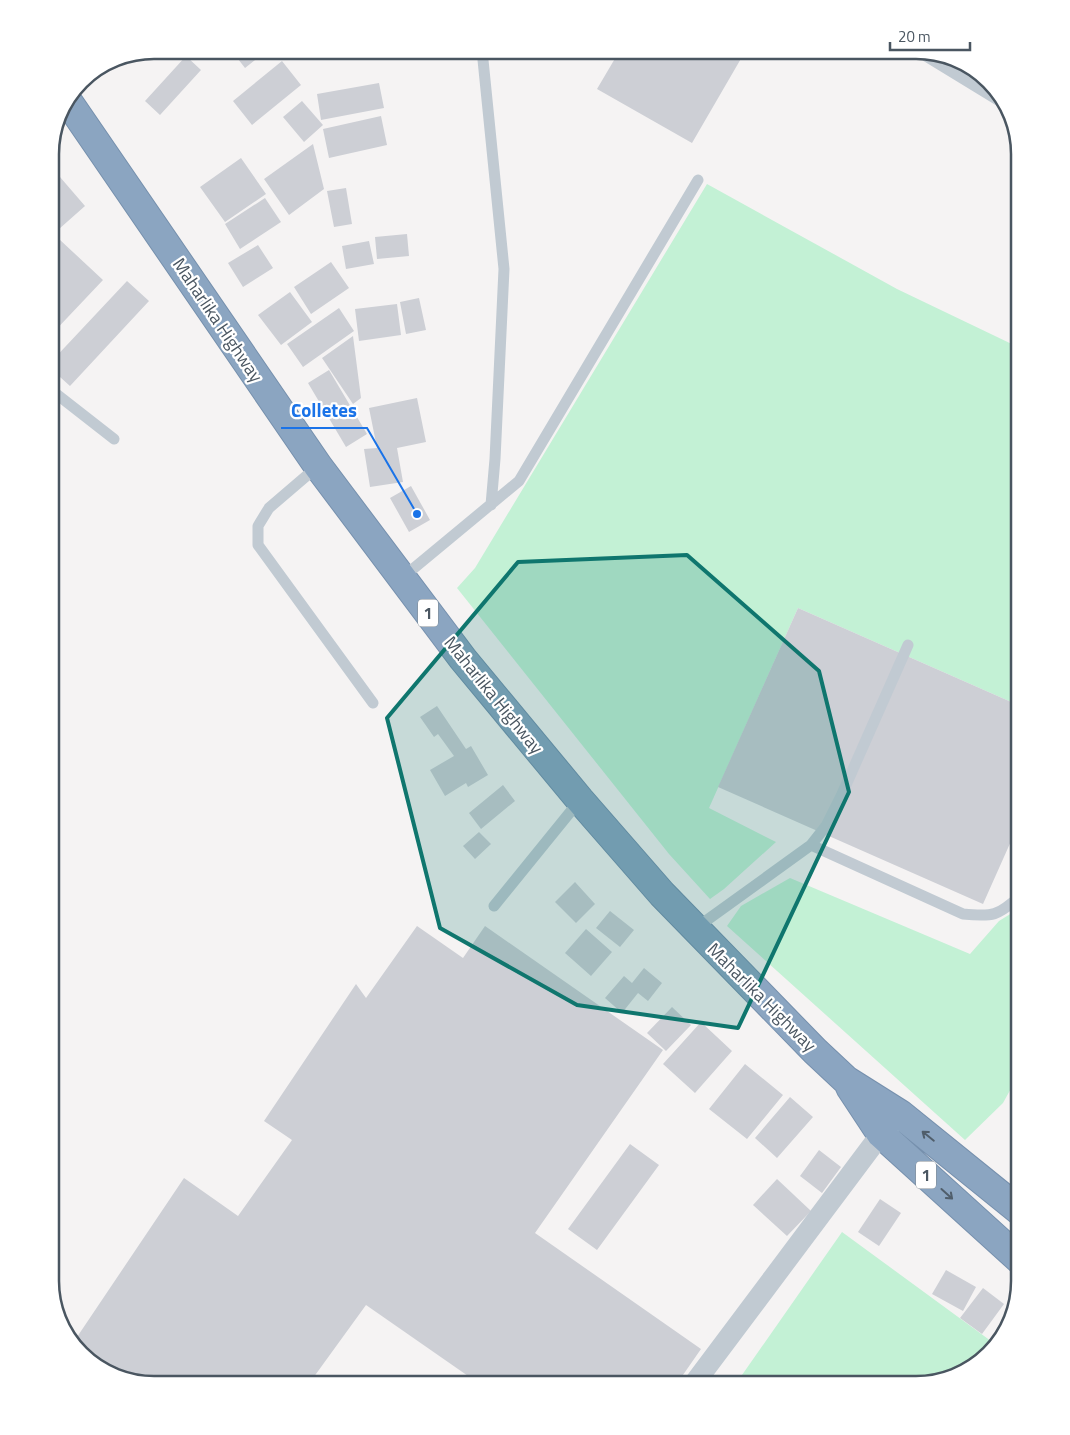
<svg xmlns="http://www.w3.org/2000/svg" width="1070" height="1435" viewBox="0 0 1070 1435" font-family="'Titillium Web',sans-serif">
	<style>
		.green { fill: #c3f1d5 }
		.building { fill: #cdcfd5 }
		.lines { fill: none; stroke-linecap: round; stroke-linejoin: round }
		.highway-casing { stroke: #7690ad; stroke-width: 30 }
		.lane { stroke: #c1cad2; stroke-width: 11 }
		.street { stroke: #c1cad2; stroke-width: 21 }
		.highway { stroke: #8ba5c1; stroke-width: 28 }
		.oneway { stroke: #505e6b }
		.marked { fill: #0f766e; fill-opacity: 0.2; stroke: #0f766e; stroke-width: 4; stroke-linejoin: round }
		.labels { text-anchor: middle; dominant-baseline: central; stroke-width: 4.5; stroke-linejoin: round; paint-order: stroke }
		.shield { fill: #fff; stroke: #808990; stroke-width: 1 }
		.shield-label { font-size: 16px; font-weight: bold; fill: #4a5661 }
		.street-label { font-size: 18px; fill: #4a5661; stroke: #fff }
		.rim { fill: none; stroke: #4a5661; stroke-width: 2.5 }
		.leader { fill: none; stroke: #1a73e8; stroke-width: 2 }
		.callout-dot { fill: #1a73e8; stroke: #fff; stroke-width: 2 }
		.callout-label { font-size: 19px; text-anchor: middle; font-weight: bold; fill: #1a73e8; stroke: #fff; stroke-width: 4.5; stroke-linejoin: round; paint-order: stroke }
	</style>
	<rect width="100%" height="100%" fill="#f5f3f3"/>
	<path class="green" d="M707,184l190,105 123,59v358l-222,-98 -89,200 67,34 -52,47 -14,10 -41,-45 -212,-266 18,-20z
		M790,878l180,76 29,-33 21,-13v164l-17,31 -38,37 -238,-214 14,-20z
		M842,1232l153,112 -27,27 -52,14h-181z"/>
	<path class="building" d="M231,50h31l2,3 -19,15z
		M620,50h126l-54,93 -95,-54z
		M186,56l15,14 -41,45 -15,-14z
		M282,61l19,24 -49,40 -19,-24z
		M379,83l5,25 -63,12 -4,-26z
		M302,101l21,24 -19,17 -21,-25z
		M381,116l6,29 -58,13 -6,-29z
		M313,144l11,45 -35,26 -25,-36z
		M241,158l25,36 -41,28 -25,-35z
		M60,177l25,29 -35,31v-51z
		M346,188l6,36 -18,3 -7,-36z
		M265,198l16,24 -41,27 -15,-25z
		M407,234l2,22 -32,3 -2,-22z
		M59,239l44,41 -53,56v-87z
		M369,241l5,23 -28,5 -4,-23z
		M258,245l15,23 -30,19 -15,-24z
		M331,262l18,26 -38,26 -17,-27z
		M127,281l22,20 -79,85 -20,-18v-5z
		M290,292l22,30 -31,23 -23,-30z
		M419,298l7,32 -20,4 -6,-32z
		M397,304l4,31 -42,6 -4,-32z
		M339,308l15,23 -51,36 -16,-23z
		M353,336l8,62 -8,6 -31,-46z
		M329,370l38,64 -21,13 -38,-64z
		M417,398l9,44 -29,6 6,34 -33,5 -6,-38 13,-1 -8,-40z
		M411,486l19,34 -21,12 -19,-34z
		M798,608l222,98v115l-37,83 -265,-117z
		M437,706l29,43 5,-3 17,29 -20,12 -2,-4 -21,13 -15,-26 24,-14 -16,-22 -4,3 -14,-20z
		M503,785l12,16 -34,28 -12,-16z
		M479,832l12,12 -16,15 -12,-13z
		M575,882l20,22 -19,19 -21,-21z
		M610,911l24,19 -14,17 -24,-19z
		M417,926l46,32 22,-32 178,124 -128,183 166,116 -25,36h-195l-115,-80 -58,80h-161l-45,-14 -29,-28 111,-165 54,38 54,-76 -28,-19 92,-137 10,14z
		M586,929l26,23 -21,24 -26,-23z
		M644,968l18,15 -14,18 -10,-8 -16,20 -17,-15 19,-22 8,7z
		M672,1007l19,18 -25,26 -19,-18z
		M701,1022l31,29 -37,42 -32,-29z
		M745,1064l38,31 -36,44 -38,-30z
		M790,1097l23,20 -36,41 -22,-20z
		M630,1144l29,21 -62,85 -29,-21z
		M819,1150l22,17 -19,26 -22,-17z
		M777,1179l34,32 -24,25 -34,-31z
		M880,1199l21,14 -22,33 -21,-14z
		M946,1270l30,17 -13,24 -31,-17z
		M983,1288l21,16 -22,30 -22,-16z
		M1012,1313l-6,20 -11,11 -4,-3z"/>
	<g class="lines">
		<g class="highway-casing">
			<path id="highway" d="M67,100l251,366 145,193 117,141 82,94 153,157 31,29 54,34 120,97
				M850,1087l31,47 139,126"/>
		</g>
		<path class="lane" d="M482,50l22,219 -9,190 -4,46
			M50,389l64,50
			M318,466l-49,42 -11,18v19l115,158
			M402,578l117,-97 179,-301
			M811,845l152,69c30,3 35,2 57,-18
			M494,906l86,-106
			M696,928l115,-83 15,-19 16,-32 66,-149"/>
		<path class="street" d="M929,52l72,44
			M693,1385l188,-251 11,-11"/>
		<use href="#highway" class="highway"/>
	</g>
	<defs><path id="oneway-shaft" d="M-6 0H5M1.5-3L5.5 0L1.5 3" fill="none" stroke-width="1.6" stroke-linecap="round" stroke-linejoin="round" transform="scale(1.25)"/></defs>
	<g class="oneway">
		<use href="#oneway-shaft" transform="translate(928 1136) rotate(-141)"/>
		<use href="#oneway-shaft" transform="translate(947 1194) rotate(42)"/>
	</g>
	<path class="marked" d="M687,555l132,116 30,121 -111,236 -161,-23 -137,-77 -53,-210 131,-156z"/>
	<g class="labels">
		<g class="shield">
			<rect x="418" y="599.5" width="20" height="27" rx="4"/>
			<rect x="916" y="1161.5" width="20" height="27" rx="4"/>
		</g>
		<g class="shield-label">
			<text x="428" y="613">1</text>
			<text x="926" y="1175">1</text>
		</g>
		<g class="street-label">
			<text transform="translate(218 320) rotate(56)">Maharlika Highway</text>
			<text transform="translate(494 695) rotate(51)">Maharlika Highway</text>
			<text transform="translate(762 997) rotate(45)">Maharlika Highway</text>
		</g>
	</g>
	<path d="M0 0H1070V1435H0ZM154 59H916A95 95 0 0 1 1011 154V1281A95 95 0 0 1 916 1376H154A95 95 0 0 1 59 1281V154A95 95 0 0 1 154 59Z" fill="#fff" fill-rule="evenodd"/>
	<path class="rim" d="M154 59H916A95 95 0 0 1 1011 154V1281A95 95 0 0 1 916 1376H154A95 95 0 0 1 59 1281V154A95 95 0 0 1 154 59Z"/>
	<path class="leader" d="M417 514L367 428H281"/>
	<circle class="callout-dot" cx="417" cy="514" r="5"/>
	<g class="callout-label">
		<text x="324" y="417">Colletes</text>
	</g>
	<path d="M890 42v8h80v-8" fill="none" stroke="#4a5661" stroke-width="2.5"/>
	<text x="898" y="42" font-size="15" fill="#4a5661" stroke="#ffffff" stroke-width="4" paint-order="stroke">20 m</text>
</svg>
